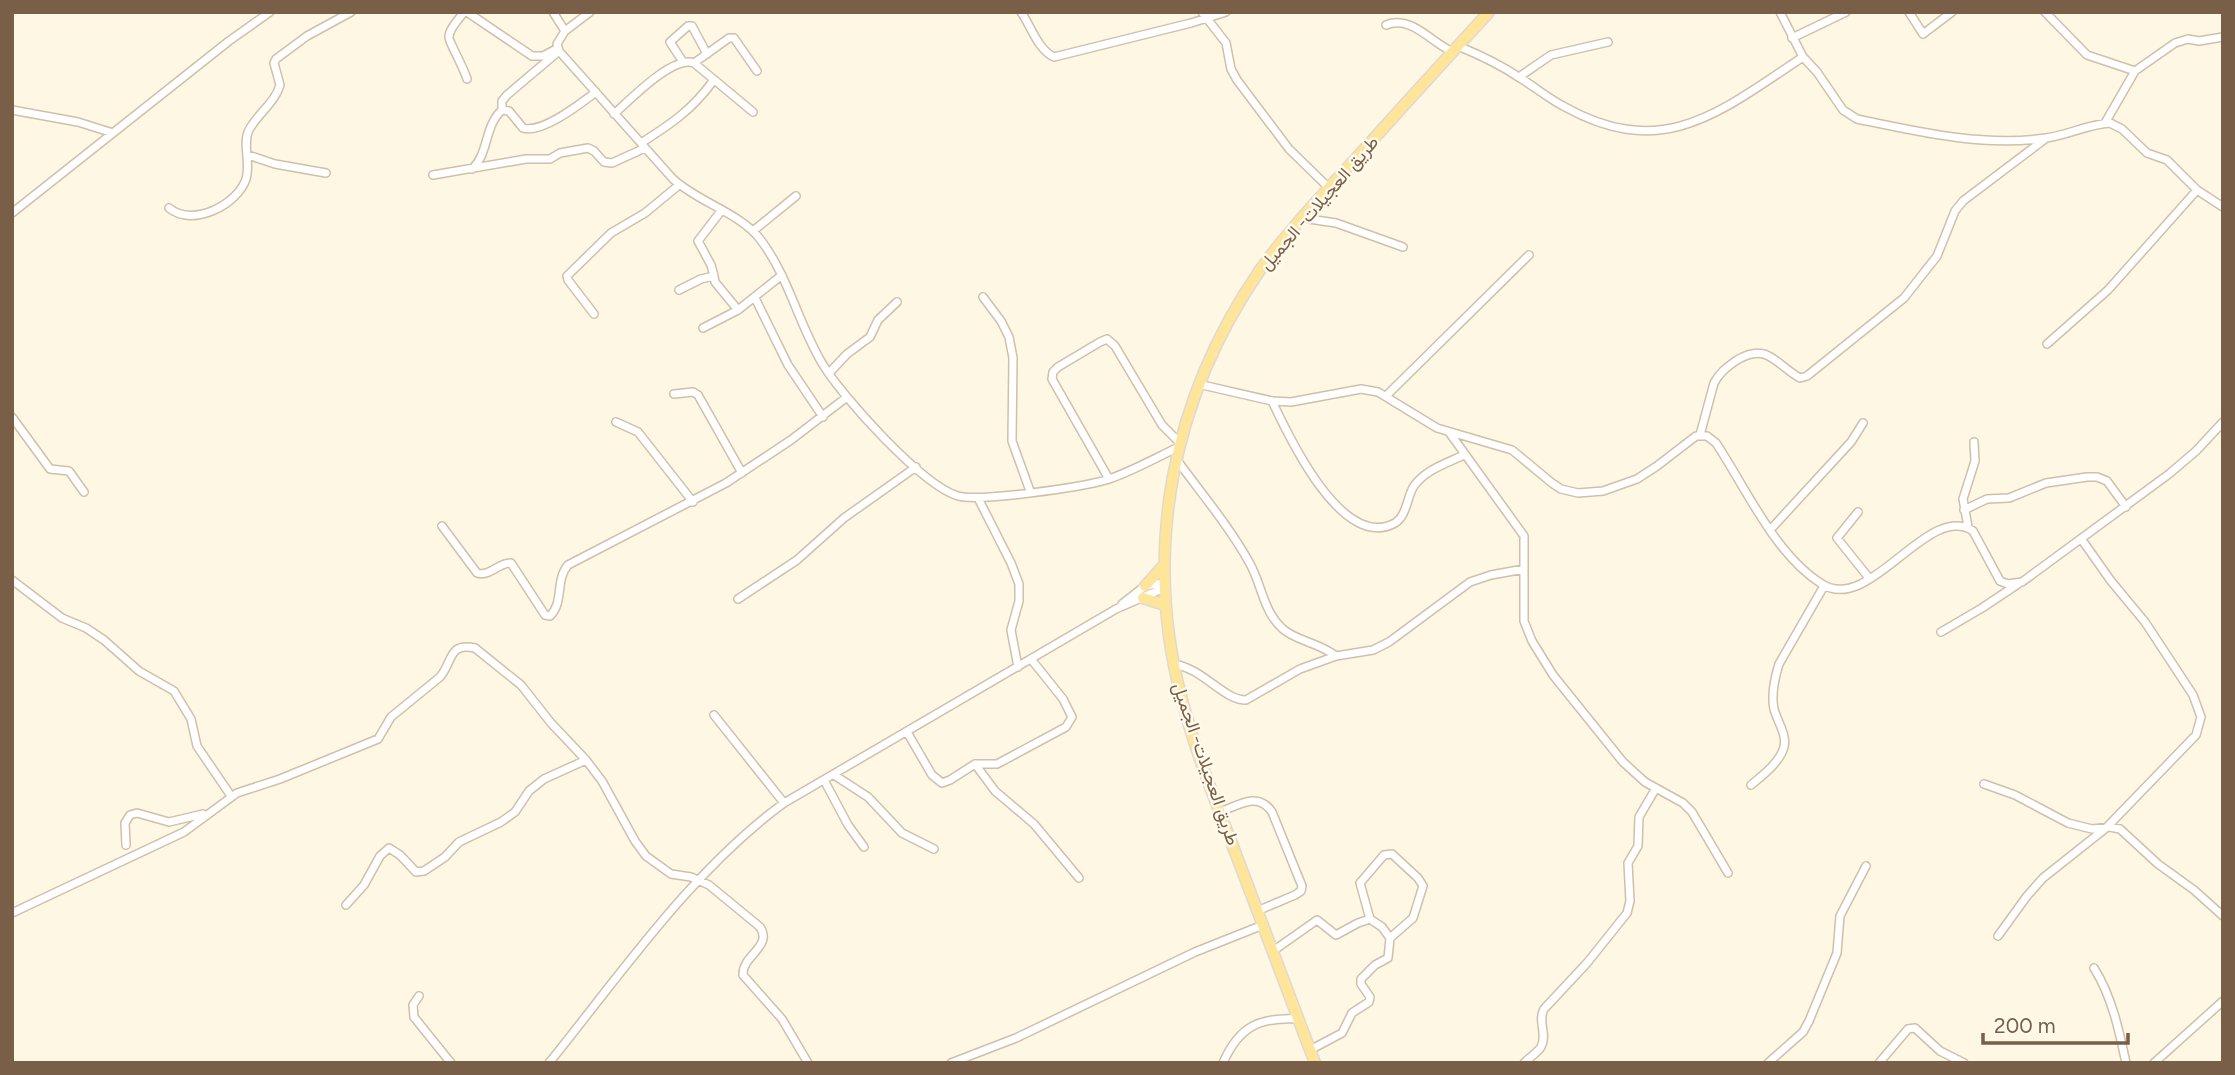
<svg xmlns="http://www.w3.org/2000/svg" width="2235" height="1075" viewBox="0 0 2235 1075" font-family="Figtree,Vazirmatn,sans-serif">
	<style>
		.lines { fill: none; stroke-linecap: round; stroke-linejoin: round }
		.minor-casing { stroke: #d1bfa9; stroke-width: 10 }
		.major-casing { stroke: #dfd9d3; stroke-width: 13 }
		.minor { stroke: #fff; stroke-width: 7 }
		.major { stroke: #ffe59a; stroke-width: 10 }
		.labels { text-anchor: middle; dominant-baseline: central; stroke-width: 5; stroke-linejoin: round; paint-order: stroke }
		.street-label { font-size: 18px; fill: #795f47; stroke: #fffaec }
	</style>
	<rect width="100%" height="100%" fill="#fef7e4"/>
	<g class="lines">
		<g class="minor-casing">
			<path id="minor" d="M464,12c-5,7 -15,17 -15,25 -1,3 15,31 18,42
				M467,12l65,44h11l15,-8
				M553,12l12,19
				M590,12l-25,19 -8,13 2,7 114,128c25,23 67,34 87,60 29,38 38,84 62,124 19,33 101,123 136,133 22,6 124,-9 148,-16 25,-8 49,-22 73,-33
				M1021,12c10,14 17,38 33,45l137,-34 35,-11
				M1202,12l24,31 5,26 6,11 52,69 39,38
				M1780,12l23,45 14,15 26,38 14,9c62,13 126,28 189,19 22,-3 43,-14 64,-15l12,6 25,24 20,7 30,30 26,17
				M1909,12l14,22 29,-22
				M2045,12l42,43 48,16 -30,52
				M1386,25c26,-10 44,17 67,27
				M1792,38l54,-26
				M1458,46c22,9 43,19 62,32 15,9 29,21 45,29 99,55 156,4 238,-50
				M683,62l-13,-20 18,-16h4l15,28
				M694,63l35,-25h5l23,33
				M2135,71l40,-28 13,-4 11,2 24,-4
				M1519,77l32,-22 57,-13
				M12,110l66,12 35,11
				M502,110v-9l5,-6 52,-44
				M614,114c16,-14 59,-59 80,-51l59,49
				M641,143c30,-19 51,-33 72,-62
				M248,155l27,9 51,9
				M472,169c17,-15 12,-43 30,-59l7,1 14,17c19,6 57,-24 73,-36
				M433,175l93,-16h24l10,-6 28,-5 6,3 10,11 8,1 33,-15
				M169,208c24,20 69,-4 77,-29 5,-15 -4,-36 3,-49 9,-17 26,-27 31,-45l-6,-22 2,-4 31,-23 44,-24
				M12,213l217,-172 41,-29
				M1302,218l34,5 67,24
				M753,231l43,-35
				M714,276l-3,-11 -13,-24 23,-30
				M679,290l22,-11 13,-3 1,6 23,28
				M983,297l18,24 8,16 4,21 -1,83 18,50
				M755,298l33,67 35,52
				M594,314l-26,-34 -1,-4 44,-43 34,-20 34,-28
				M703,328l35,-18 44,-35
				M2047,344l61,-54 89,-100
				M829,373l18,-19 23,-17 8,-17 19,-18
				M1198,384l74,17 19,1 70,-13 17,3 59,36 75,22 40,33 9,6 17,4 25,-2 34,-12 20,-13 39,-30h11l9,7c30,45 59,112 106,141 48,31 106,-83 151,-53l27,50 8,3 14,-2 147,-108 27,-23 27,-29
				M674,394l19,-2 5,3 44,78
				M1387,395l142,-140
				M1272,401c16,34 70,151 123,122 12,-7 12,-27 19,-37 11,-16 33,-23 50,-31
				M12,417l38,52 19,2 15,21
				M616,422l22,10 55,70
				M1449,432l75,104v85l8,20 21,34 70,87 22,20 38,21 9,9 36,61
				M1700,435l14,-52c5,-10 13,-16 23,-23 31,-18 38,4 63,18l7,-2 97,-78 33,-42 18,-45 8,-10 82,-62
				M1177,460c24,33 52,66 72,102 13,22 14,50 34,67 13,12 35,13 53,27
				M1109,479l-57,-100 1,-7 5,-5 42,-25 7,-3 8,7 47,79 17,17
				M978,498l33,65 8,21v17l-8,29 7,37
				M1964,510l23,-11 22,-1 37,-15 41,-6h10l10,4 19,26
				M1858,512l-21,26 32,40
				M442,526l35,47c13,4 22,-11 34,-10l34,52 5,1c14,-13 5,-36 18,-51l158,-82 65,-43 56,-43
				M1968,527l-5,-28 12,-38 -1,-19
				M1770,530l81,-88 12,-19
				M12,580l50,38 24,10 18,12 35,31 35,20 17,28 6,27 34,50
				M738,599l59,-39 47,-42 72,-51
				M1122,604l23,-18 19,-3
				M1941,632l41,-24 36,-24
				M1173,664c30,4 50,36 73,36l54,-31 36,-13 37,-6 16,-8 81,-60 21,-7 33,-6
				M714,715l70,88
				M907,732l25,43 10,8 8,-3 25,-16h22l69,-37 6,-10 -9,-18 -32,-40
				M975,764l20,27 39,33 45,54
				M834,775l34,22 34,36 32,16
				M824,780l24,45 16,22
				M1984,784l31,11 53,28 24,6 18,-2 10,2 38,35 36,26 29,26
				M1751,785c12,-10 29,-23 33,-38 3,-13 -7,-26 -10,-38 -3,-14 1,-32 5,-45l45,-78
				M1220,812c19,-7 38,-21 52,0l30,74 -1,5 -6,4 -38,16
				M126,845l-1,-22 5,-8 7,-2 32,9 34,-8
				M346,905l18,-20 16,-29 9,-8 11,7 16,17 8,-1 21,-14 14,-15 42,-20 14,-10 14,-21 15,-12 42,-19
				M12,913l172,-81 53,-39 43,-14 98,-40 13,-22 49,-40c13,-15 8,-35 35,-29l46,37 30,38 35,37 16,21 33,60 11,15 25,18 20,3 18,8 51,42c13,20 -18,28 -17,48l39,44 26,44
				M1370,919l-10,-36 24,-28 8,-1 26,24 5,8 -10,32 -23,20
				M1998,936l29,-40 16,-18 63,-50 90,-93 5,-18 -8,-22 -48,-73 -34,-41 -29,-41
				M1273,951l44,-31 19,15 22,-12 12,-4 12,8 8,11 -2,20 -13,7 -14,14v5l9,13 -1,5 -17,11 -10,20 -32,17
				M2094,968c18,29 25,62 32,95
				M419,996l-6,9 1,12 37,46
				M549,1063c72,-89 143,-193 235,-260l332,-194 48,-21
				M951,1063l65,-25 179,-86 68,-27
				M1223,1063c16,-37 37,-46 75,-44
				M1524,1063c5,-5 13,-10 17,-16 7,-13 -4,-26 3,-38l43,-46 40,-50 3,-12 -2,-38 10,-17 1,-29 17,-29
				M1768,1063l35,-31 6,-11 28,-68 3,-37 26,-50
				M1879,1063l29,-34 7,-1 25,23 24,12
				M2154,1063l69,-62"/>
		</g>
		<g class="major-casing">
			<path id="major" d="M1145,586l19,-21
				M1143,598l22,7
				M1315,1063c-26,-69 -52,-137 -78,-206 -20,-52 -41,-103 -55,-157 -40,-150 -10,-302 78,-430 30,-42 66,-79 101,-117 42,-47 85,-94 128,-141"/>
		</g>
		<use href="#minor" class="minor"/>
		<use href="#major" class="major"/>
	</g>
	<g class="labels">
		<g class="street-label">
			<text transform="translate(1319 203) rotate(-49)">طريق العجيلات- الجميل</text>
			<text transform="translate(1206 764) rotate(71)">طريق العجيلات- الجميل</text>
		</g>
	</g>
	<rect width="2235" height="1075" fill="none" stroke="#795f47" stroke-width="28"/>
	<path d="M1983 1033v10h145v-10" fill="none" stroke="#795f47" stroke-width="3.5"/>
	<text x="1994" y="1033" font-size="21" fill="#795f47" stroke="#fffaec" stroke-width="5" paint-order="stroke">200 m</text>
</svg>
